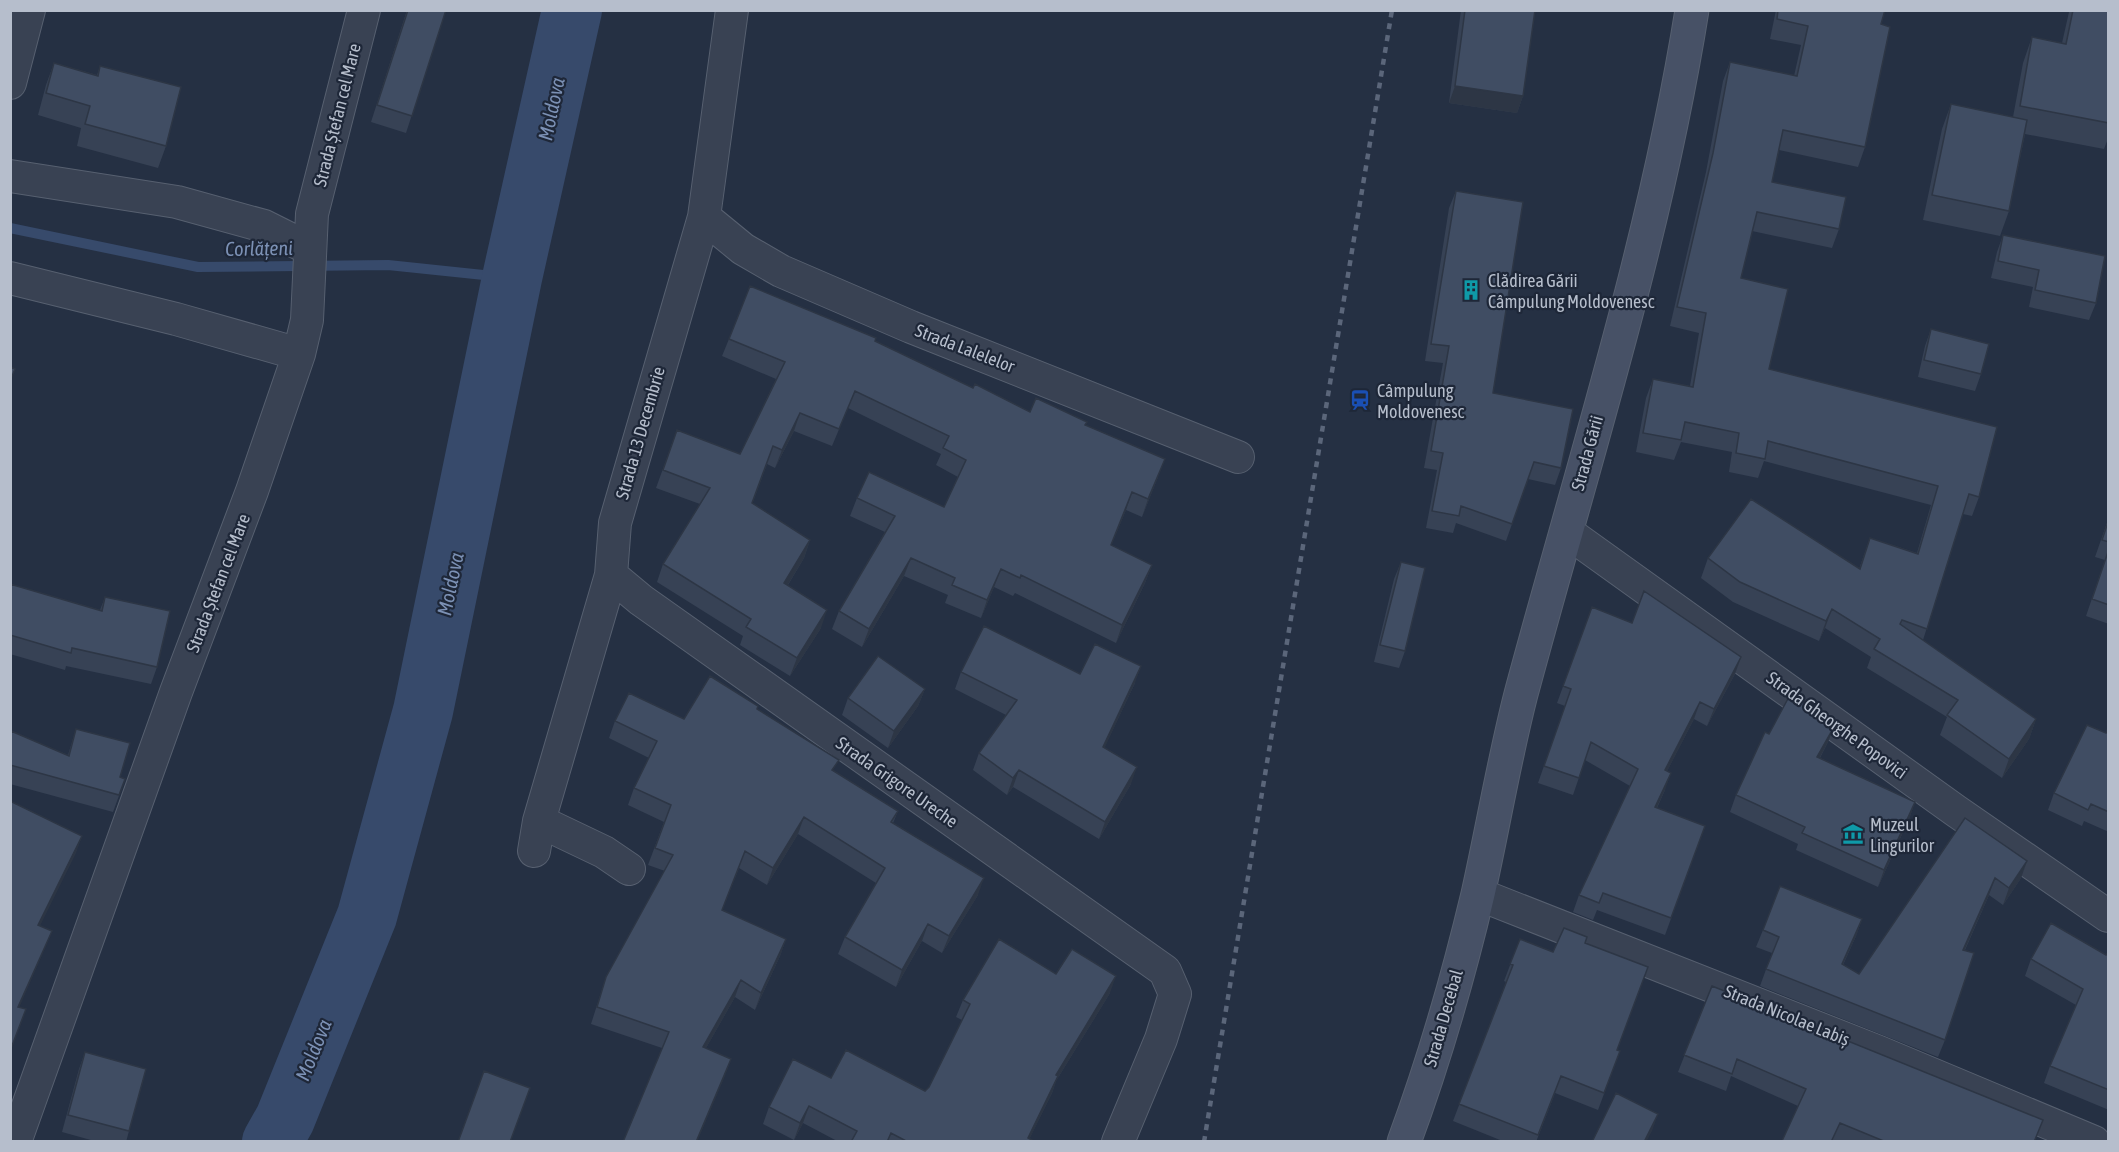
<svg xmlns="http://www.w3.org/2000/svg" width="2119" height="1152" viewBox="0 0 2119 1152" font-family="'Asap Condensed',sans-serif">
	<style>
		.lines { fill: none; stroke-linecap: round; stroke-linejoin: round }
		.stream { stroke: #374a6b; stroke-width: 10 }
		.river { stroke: #374a6b; stroke-width: 60 }
		.street-casing { stroke: #576070; stroke-width: 34 }
		.secondary-casing { stroke: #576070; stroke-width: 35 }
		.street { stroke: #394253; stroke-width: 32 }
		.secondary { stroke: #475166; stroke-width: 33 }
		.rail { stroke: #5b667a; stroke-width: 4.5; stroke-dasharray: 6 6; stroke-linecap: butt }
		.wall { fill: #374255 }
		.shaded-wall { fill: #2d3645 }
		.building { fill: #404d63; stroke: #2d3645; stroke-width: 1.5 }
		.labels { text-anchor: middle; dominant-baseline: central; stroke-width: 4.5; stroke-linejoin: round; paint-order: stroke }
		.street-label { font-size: 18px; fill: #b6becc; stroke: #1e2738 }
		.poi-label { font-size: 18px; fill: #b6becc; stroke: #1e2738; text-anchor: start }
		.water-label { font-size: 20px; font-style: italic; fill: #7c91b5; stroke: #1e2738 }
	</style>
	<rect width="100%" height="100%" fill="#253043"/>
	<g class="lines">
		<path class="stream" d="M10,228l188,39 190,-2 124,13"/>
		<path class="river" d="M272,1142l13,-23 82,-203 56,-205 89,-433 60,-268"/>
		<g class="street-casing">
			<path id="street" d="M10,83l19,-73
				M10,176l167,26 87,24 46,23
				M704,217l39,32 38,22 130,56 327,130
				M10,278l166,41 123,35
				M1567,532l389,279 152,105
				M611,575l30,25 524,371 10,23 -14,45 -43,103
				M539,821l65,31 25,17
				M534,851l5,-30 72,-246 4,-52 89,-306 28,-207
				M1478,894l401,158 215,90
				M15,1142l161,-450 76,-201 47,-137 8,-34 5,-106 52,-204"/>
		</g>
		<g class="secondary-casing">
			<path id="secondary" d="M1404,1142c30,-81 54,-164 74,-248 15,-67 26,-134 43,-200 61,-227 134,-452 171,-684"/>
		</g>
		<use href="#street" class="street"/>
		<use href="#secondary" class="secondary"/>
		<path class="rail" d="M1204,1142l188,-1132"/>
	</g>
	<path class="wall" d="M407,10h39l-40,123 -35,-11z
		M1461,10h74l-12,86 -6,17 -68,-10z
		M1776,10h109l-4,14 -16,123 -7,20 -79,-17 -7,32 67,47 -7,19 -80,-17 -11,47 28,91 210,128 -7,19 -9,-2 -40,126 113,79 -7,20 -27,39 -62,-43 7,-18 -80,-49 4,-11 -46,-29 -6,13 -86,-39 -32,-24 7,-20 151,11 11,-31 47,15 14,-48 -167,-44 -6,17 -29,-6 3,-20 -51,-10 -7,18 -38,-8 10,-54 7,-19 37,7 9,-53 -29,-7 36,-154 17,-91 7,-19 64,14 7,-31 -31,-6z
		M2064,10h45v126l-5,13 -79,-15 -16,77 -9,25 -77,-16 19,-91 9,-25 62,13 10,-54 9,-26 30,6 7,-31z
		M54,63l43,12 3,-9 66,80 -8,22 -81,-22 4,-18 -43,-13 8,-30z
		M1456,191l37,202 68,75 -6,17 -27,-6 -22,62 -50,-18 -3,10 -27,-5 11,-58 -13,-2 19,-105 -18,-2 24,-153z
		M2003,235l93,68 -7,17 -60,-13 4,-20 -42,-9 6,-26z
		M1931,329l50,45 -6,17 -57,-14 7,-31z
		M729,339l146,2 98,47 57,24 55,13 73,52 -16,40 -16,-7 -15,35 41,20 -7,18 -29,60 -101,-50 -2,3 -19,-9 -13,31 -36,-15 3,-8 -44,-19 -42,71 -30,-18 7,-18 46,-79 -35,-16 7,-18 87,9 14,-30 -22,-12 5,-11 -93,-46 -16,38 -38,-15 -19,37 -8,-4 -15,40 58,36 -6,18 -16,27 33,43 -31,48 -50,-31 3,-9 -86,-54 6,-18 37,-60 -44,-16 21,-58 63,24 36,-75 -54,-23z
		M2109,517v107l-23,-8 19,-56 -10,-3z
		M1401,562l4,89 -6,17 -25,-6 20,-83z
		M10,584l90,26 5,-13 52,70 -6,17 -85,-18 -1,4 -55,-16z
		M1592,607l40,16 109,34 -6,17 -28,52 -13,-7 -27,52 -2,19 -8,18 48,18 -40,109 -68,-25 -4,10 -20,-8 6,-17 51,-109 -45,-26 -12,35 -35,-12 27,-77 -8,-3z
		M961,672l119,2 55,9 -31,65 27,36 -32,55 -86,-52 -6,8 -34,-25 6,-17 27,-38 -51,-26z
		M925,689l-7,17 -30,42 -46,-33 6,-17z
		M758,706l-1,4 77,62 64,39 -5,12 85,72 -36,58 -20,-12 -26,46 -58,-33 7,-17 31,-54 -78,-49 -31,51 -28,-17 -17,42 64,29 -6,17 -25,54 -20,-13 -29,51 19,28 -63,-28 -71,-24 15,-47 59,-106 -17,-6 16,-43 -36,-17 6,-17 15,-30 -40,-20 6,-17 69,-2z
		M1835,725l-7,17 -8,16 95,44 -6,17 -31,68 -82,-37 2,-6 -68,-32 6,-17 33,-61z
		M2109,725v107l-25,-11 -2,5 -34,-16 6,-17 52,-60z
		M76,729l44,48 5,2 -12,33 -103,-28v-53l58,24z
		M1965,818l62,43 -6,17 -18,27 -14,-10 -24,55 -20,90 -7,17 -178,-71 12,-33 -16,-6 7,-17 99,-11 -6,17 -13,29 16,9z
		M1520,939l33,13 32,-9 32,107 3,1 -22,59 -43,-17 -19,49h-31l-52,-21 53,-139 -2,-1z
		M2109,951v159l-65,-27 6,-17 26,-61 -51,-29 6,-17 75,-4z
		M1056,974l54,19 -54,88 -4,12 -23,46 2,3h-192l-36,-19 -9,17 -31,-16 6,-17 62,-29 94,13 4,-4 33,-67 -6,-3 7,-17z
		M1712,986l323,156h-199l-3,-2v2h-51l16,-36 -67,-30 -5,15 -48,-19z
		M85,1052l44,79 -3,11h-28l-36,-10 17,-63z"/>
	<path class="shaded-wall" d="M1455,86l68,10 -6,17 -68,-10z
		M800,413l-6,18 -19,37 7,-18z
		M1165,459l-7,18 -16,40 6,-18z
		M1132,492l-6,18 -22,53 7,-18z
		M810,540l-6,18 -26,43 6,-18z
		M911,558l-7,18 -42,71 7,-18z
		M1152,565l-7,18 -29,60 6,-18z
		M1001,569l-7,18 -13,31 6,-18z
		M1832,609l-7,19 -6,13 7,-20z
		M827,610l-6,18 -31,48 7,-18z
		M1741,657l-6,17 -28,52 7,-17z
		M1141,666l-6,17 -38,81 6,-17z
		M925,689l-7,17 -30,42 6,-17z
		M1700,702l-6,17 -35,68 6,-17z
		M2036,719l-7,20 -27,39 7,-19z
		M1835,725l-7,17 -17,32 6,-17z
		M1137,767l-6,17 -32,55 6,-17z
		M1019,770l-6,17 -6,8 6,-17z
		M1671,773l-6,17 -16,34 6,-17z
		M1915,802l-6,17 -31,68 6,-17z
		M804,817l-6,17 -31,51 6,-17z
		M82,836l-6,17 -44,89 6,-17z
		M2027,861l-6,17 -18,27 6,-17z
		M984,878l-6,17 -36,58 7,-17z
		M1995,878l-6,17 -32,72 6,-17z
		M1862,919l-6,17 -21,45 7,-17z
		M928,924l-6,17 -26,46 6,-17z
		M52,931l-7,17 -33,76 6,-17z
		M786,939l-6,17 -25,54 6,-17z
		M1116,976l-6,17 -54,88 -4,12 -24,49h-2l30,-67z
		M741,980l-6,17 -38,67 6,-17z
		M731,1059l-6,17 -28,66h-1z
		M809,1106l-6,17 -9,17 6,-17z
		M1658,1114l-6,17 -6,11h-2z"/>
	<path class="building" d="M408,10h38l-34,106 -35,-11z
		M1465,10h70l-12,86 -68,-10z
		M1778,10h107l-4,14 9,3 -25,120 -82,-17 -11,52 74,15 -7,32 -82,-17 -16,66 47,11 -19,80 228,58 -18,70 -10,-3 -42,135 -25,-9 -2,4 136,95 -27,40 -62,-44 11,-15 -84,-51 6,-10 -48,-30 -6,12 -86,-39 -32,-24 43,-59 109,70 10,-31 48,16 20,-68 -170,-45 -3,18 -29,-6 3,-20 -54,-11 -4,18 -38,-7 10,-54 40,8 13,-74 -29,-6 36,-154 17,-91 67,14 11,-50 -31,-7z
		M2073,10h36v113l-89,-17 12,-69 34,7z
		M54,63l44,13 2,-10 81,21 -15,59 -81,-22 5,-18 -44,-13z
		M1951,104l76,16 -18,91 -77,-16z
		M1456,191l67,11 -30,191 80,16 -12,59 -27,-6 -22,62 -51,-18 -2,10 -27,-5 11,-58 -12,-2 18,-105 -18,-2z
		M2003,235l102,21 -9,47 -61,-13 4,-20 -41,-9z
		M750,286l126,52 -1,3 98,47 2,-4 55,28 6,-14 51,24 -2,3 80,34 -17,40 -16,-7 -21,53 41,20 -30,60 -101,-50 -1,3 -19,-9 -14,31 -35,-15 3,-7 -44,-20 -42,71 -30,-18 56,-95 -38,-18 12,-26 75,35 22,-47 -23,-12 6,-12 -94,-45 -16,38 -39,-16 -18,37 -9,-4 -21,57 58,37 -26,43 43,27 -30,48 -51,-31 5,-8 -88,-55 47,-76 -47,-18 14,-40 63,24 45,-92 -56,-23z
		M1931,329l58,15 -8,30 -57,-14z
		M10,367l5,2 -5,12z
		M2109,519v23l-7,-2z
		M2109,549v56l-17,-6z
		M1401,562l24,6 -20,83 -25,-6z
		M10,584l92,27 3,-14 65,14 -13,56 -85,-19 -1,5 -61,-18z
		M1644,591l97,66 -27,52 -14,-7 -35,68 6,3 -16,34 50,19 -34,92 -68,-25 -4,10 -20,-8 59,-126 -47,-27 -12,36 -35,-12 27,-77 -8,-3 29,-79 40,16z
		M984,626l96,48 15,-30 46,22 -38,81 34,20 -32,55 -86,-52 -6,8 -34,-25 38,-53 -56,-28z
		M878,656l47,33 -31,42 -46,-33z
		M710,676l48,30 -1,3 82,51 -7,10 66,41 -7,11 93,56 -35,58 -21,-12 -26,46 -57,-33 40,-69 -81,-51 -31,51 -28,-17 -23,59 64,29 -25,54 -20,-13 -38,67 28,12 -35,83h-73l46,-110 -72,-25 9,-30 67,-122 -18,-7 16,-43 -37,-17 23,-47 -42,-20 14,-28 55,26z
		M1791,693l44,32 -18,32 98,45 -31,68 -82,-37 3,-6 -69,-32 29,-63 4,2z
		M2087,725l19,8 3,-8v87l-18,-8 -3,6 -34,-17z
		M76,729l54,14 -10,34 5,2 -6,16 -109,-30 1,-34 58,25z
		M10,801l72,35 -44,89 14,6 -34,76 8,2 -16,42z
		M1965,818l62,43 -18,27 -14,-10 -32,72 11,3 -29,87 -179,-71 13,-32 -16,-7 17,-44 82,33 -20,45 17,10z
		M2051,923l55,32 3,-4v139l-59,-24 33,-77 -52,-30z
		M1564,928l23,9 -2,6 63,24 -31,83 3,1 -16,42 -43,-17 -23,59 -79,-31 54,-139 -3,-1 10,-25 33,13z
		M999,939l57,35 16,-25 44,27 -60,99 2,1 -30,62 4,2 -1,2h-123l-17,-9 -4,9h-36l6,-11 -48,-25 -9,17 -31,-16 24,-48 38,19 15,-28 79,41 4,-4 41,-83 -7,-4z
		M1712,986l331,134 -9,22h-148l-46,-19 -9,19 -49,-1 24,-52 -69,-30 -5,15 -48,-19z
		M85,1052l61,17 -17,62 -61,-16z
		M484,1071l46,17 -20,54h-52z
		M1616,1093l42,21 -14,28h-52z"/>
	<defs>
		<g id="building-bare" transform="scale(1.62)"><path d="M-4-6H4V6H1V3H-1V6H-4ZM-2.5-4.3h1.7v1.8h-1.7ZM.8-4.3h1.7v1.8H.8ZM-2.5-1h1.7V.8h-1.7ZM.8-1h1.7V.8H.8Z" fill="#0f9aa8" stroke="#1e2738" stroke-width="2.5" paint-order="stroke"/></g>
		<g id="station-bare" transform="scale(1.62)"><path d="M-3-6H3Q5-6 5-4V2Q5 4 3 4L4.5 6H3L1.5 4h-3L-3 6H-4.5L-3 4Q-5 4-5 2V-4Q-5-6-3-6ZM-3.5-4v3h7v-3ZM-3.5 1v1.5H-2V1ZM2 1v1.5H3.5V1Z" fill="#1a4fb4" stroke="#1e2738" stroke-width="2.5" paint-order="stroke"/></g>
		<g id="museum-bare" transform="scale(1.62)"><path d="M0-6L6-3V-2H-6V-3ZM-5-1h2V3h-2ZM-1-1h2V3h-2ZM3-1h2V3H3ZM-6 4H6V6H-6Z" fill="#0f9aa8" stroke="#1e2738" stroke-width="2.5" paint-order="stroke"/></g>
	</defs>
	<g fill-rule="evenodd">
		<use href="#building-bare" x="1471" y="290"/>
		<use href="#station-bare" x="1360" y="400"/>
		<use href="#museum-bare" x="1853" y="834"/>
	</g>
	<g class="labels">
		<g class="street-label">
			<text transform="translate(337 115) rotate(-76)">Strada Ștefan cel Mare</text>
			<text transform="translate(965 348) rotate(21)">Strada Lalelelor</text>
			<text transform="translate(640 433) rotate(-74)">Strada 13 Decembrie</text>
			<text transform="translate(1587 453) rotate(-75)">Strada Gării</text>
			<text transform="translate(218 583) rotate(-69)">Strada Ștefan cel Mare</text>
			<text transform="translate(1837 725) rotate(36)">Strada Gheorghe Popovici</text>
			<text transform="translate(897 782) rotate(35)">Strada Grigore Ureche</text>
			<text transform="translate(1787 1015) rotate(22)">Strada Nicolae Labiș</text>
			<text transform="translate(1443 1018) rotate(-74)">Strada Decebal</text>
		</g>
		<g class="poi-label">
			<text x="1488" y="280">Clădirea Gării<tspan x="1488" dy="21">Câmpulung Moldovenesc</tspan></text>
			<text x="1377" y="390">Câmpulung<tspan x="1377" dy="21">Moldovenesc</tspan></text>
			<text x="1870" y="824">Muzeul<tspan x="1870" dy="21">Lingurilor</tspan></text>
		</g>
		<g class="water-label">
			<text transform="translate(551 109) rotate(-78)">Moldova</text>
			<text transform="translate(259 248) rotate(-1)">Corlățeni</text>
			<text transform="translate(450 584) rotate(-78)">Moldova</text>
			<text transform="translate(313 1050) rotate(-68)">Moldova</text>
		</g>
	</g>
	<rect width="2119" height="1152" fill="none" stroke="#b6becc" stroke-width="24"/>
</svg>
